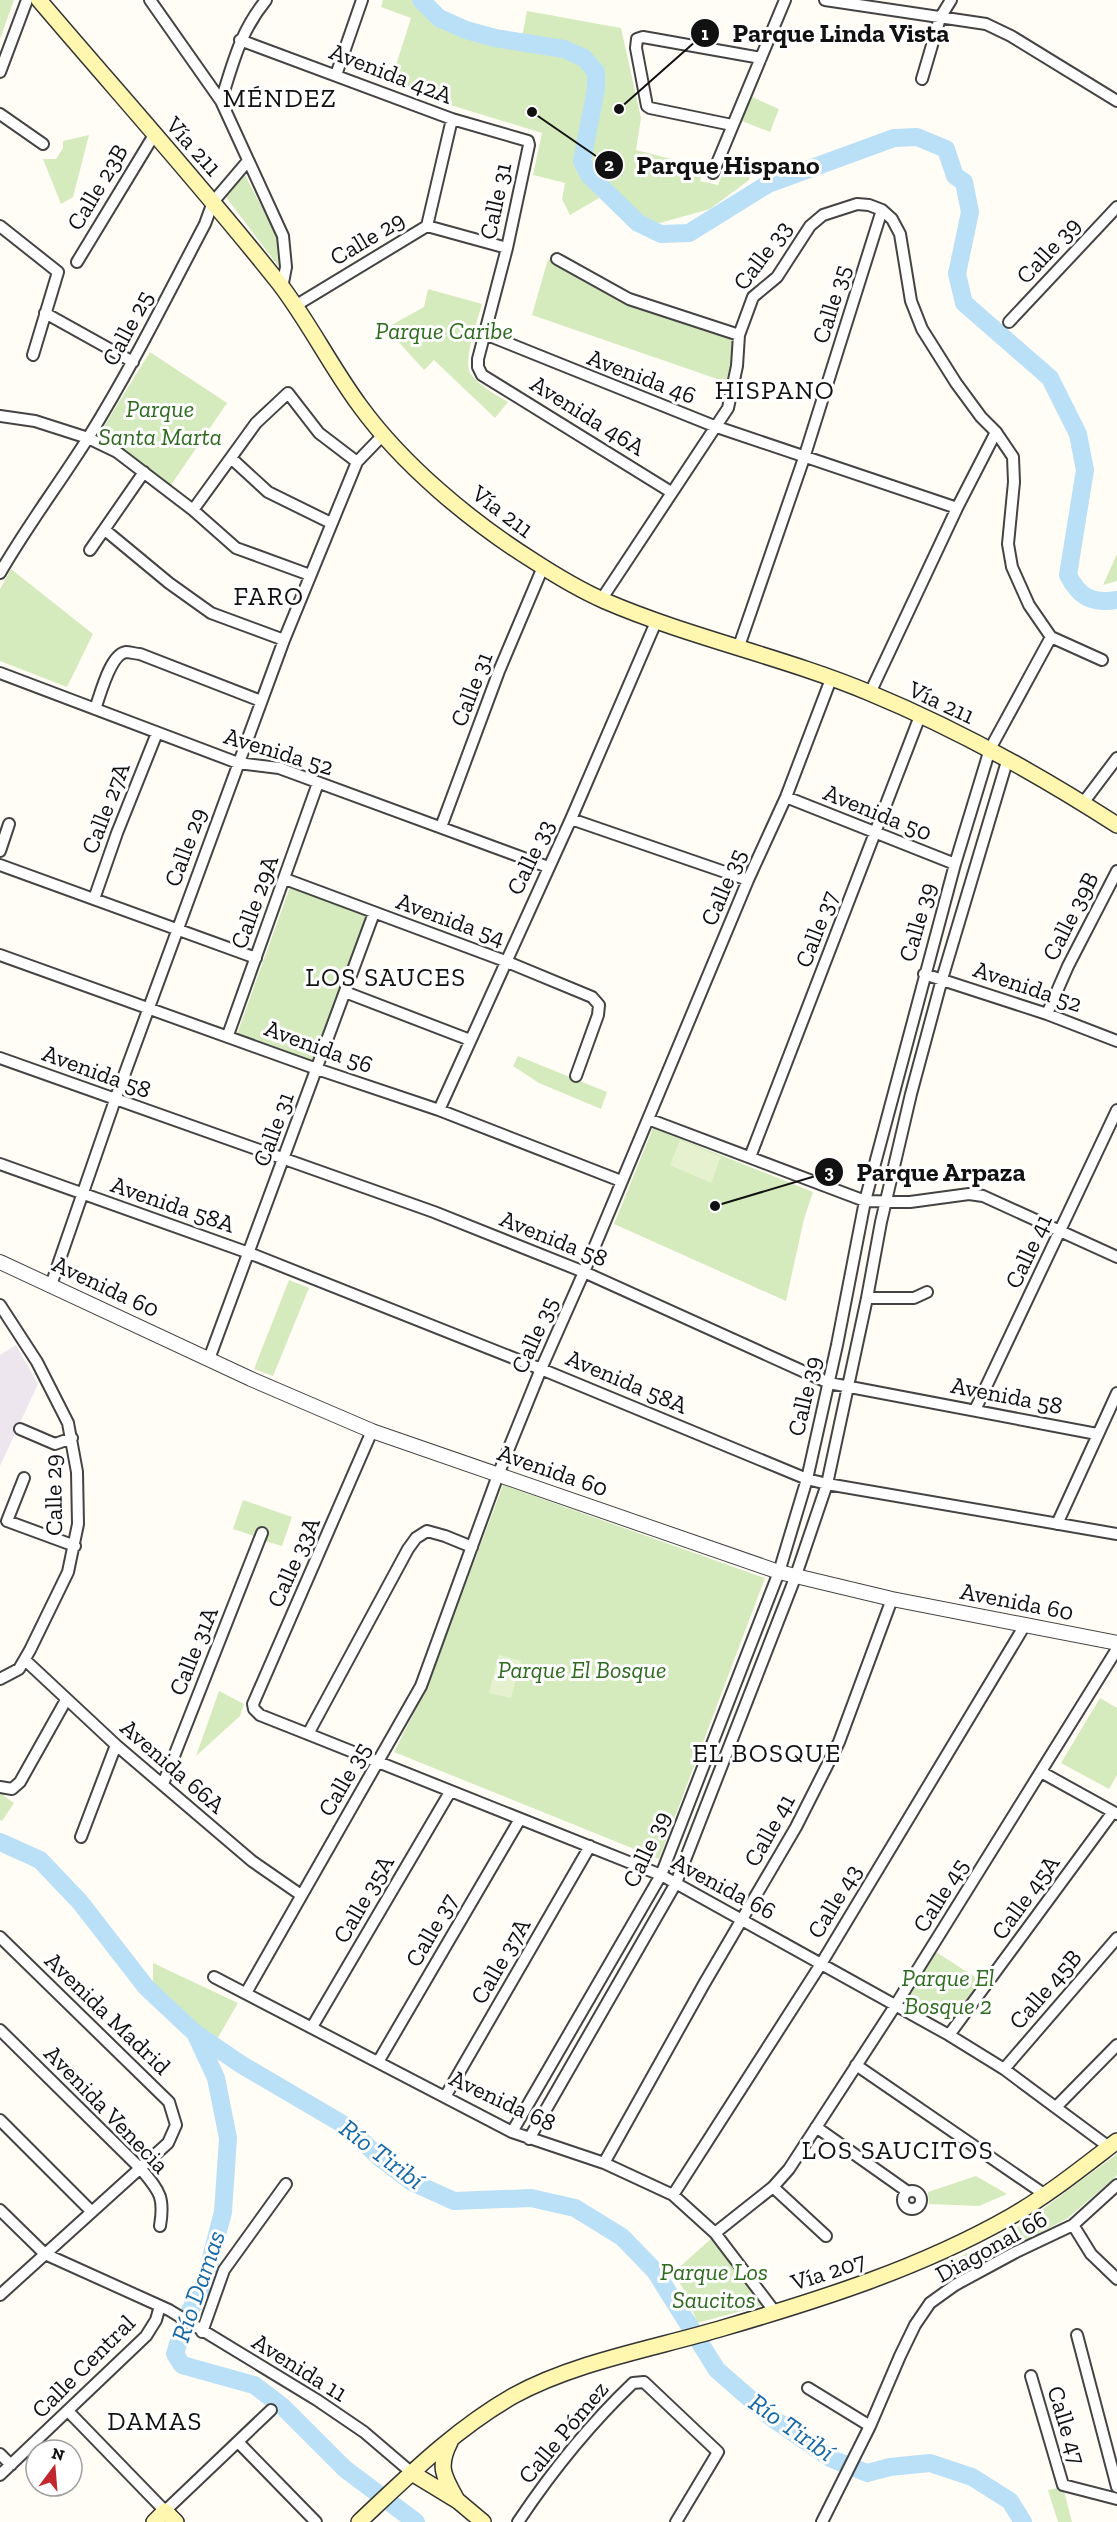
<svg xmlns="http://www.w3.org/2000/svg" width="1117" height="2522" viewBox="0 0 1117 2522" font-family="'Zilla Slab',serif">
	<style>
		.industrial { fill: #eee6ef }
		.green { fill: #d5ebbd }
		.pitch { fill: #e6f2cf }
		.lines { fill: none; stroke-linecap: round; stroke-linejoin: round }
		.river { stroke: #b9e0f7; stroke-width: 18 }
		.minor-casing { stroke: #444; stroke-width: 14 }
		.tertiary-casing { stroke: #444; stroke-width: 16 }
		.secondary-casing { stroke: #333; stroke-width: 18 }
		.minor { stroke: #fff; stroke-width: 10 }
		.tertiary { stroke: #fff; stroke-width: 14 }
		.secondary { stroke: #fff6b0; stroke-width: 15 }
		.labels { text-anchor: middle; dominant-baseline: central; stroke-width: 6; stroke-linejoin: round; paint-order: stroke }
		.street-label { font-size: 24px; fill: #111; stroke: #fff }
		.park-label { font-size: 24px; font-style: italic; fill: #2f6b1f; stroke: #fff }
		.neighbourhood-label { font-size: 26px; letter-spacing: 1.5px; fill: #111; stroke: #fff }
		.water-label { font-size: 26px; font-style: italic; fill: #1768a6; stroke: #fff }
		.leader { fill: none; stroke: #111; stroke-width: 2 }
		.callout-dot { fill: #111; stroke: #fff; stroke-width: 2 }
		.mark-label { font-size: 18px; text-anchor: middle; font-weight: bold; fill: #fff }
		.callout-label { font-size: 26px; text-anchor: middle; font-weight: bold; fill: #111; stroke: #fff; stroke-width: 6; stroke-linejoin: round; paint-order: stroke }
	</style>
	<rect width="100%" height="100%" fill="#fffdf5"/>
	<path class="industrial" d="M16,1345l22,39 -38,82v-111z"/>
	<path class="green" d="M0,0h14l-14,39z
		M383,0h34c13,14 25,24 43,32 27,11 110,15 124,30 24,27 -6,66 -5,96 0,15 16,27 25,37l-34,20 -8,-16 3,-16 -32,-8 9,-42 -98,-30 -53,-22 20,-63 -30,-11z
		M527,11l94,17 20,90 -5,32 67,17 -3,14 18,4 11,-28 25,7 -5,16 -39,29 -50,14 -16,-3 -18,-16 -21,-21 -12,-18 -2,-12 14,-79c-4,-5 -7,-12 -11,-16 -17,-17 -49,-18 -72,-21z
		M750,96l29,13 -9,23 -28,-11z
		M89,135l-16,62 -12,7 -18,-45h13l7,-11v-7z
		M245,175l34,65 2,30 -55,-73z
		M548,259l74,43 111,37 -2,24 -5,19 -194,-67z
		M428,289l54,15c-4,15 -19,57 -12,69 9,13 25,21 38,29l-13,16 -61,-58 -10,10 -38,-42 38,-21z
		M150,352l77,51 -56,82 -72,-51z
		M1117,554v27l-14,4z
		M11,569l82,65 -26,53 -67,-26v-72z
		M290,887l77,28 -54,146 -76,-27z
		M518,1056l89,36 -6,17 -62,-26 -26,-17z
		M653,1128l160,64 -9,27 -18,82 -172,-77z
		M289,1280l20,8 -36,88 -19,-7z
		M503,1485l262,93 -106,281 -265,-107 33,-65z
		M243,1500l49,17 -10,29 -17,-5 3,-10 -11,-3 -3,8 -21,-7z
		M219,1691l25,13 -4,12 -44,40z
		M1100,1698l17,10v67l-8,14 -48,-26z
		M0,1787l6,6 -2,3 10,7 -12,18 -2,-1z
		M936,1952l50,32 -30,42 -49,-30z
		M153,1963l85,40 -22,38 -23,-17 -40,-39z
		M1117,2154v21l-4,4 -45,39 -106,56 -8,-14 67,-35z
		M976,2176l31,18 -28,12 -50,-2 -1,-12z
		M713,2237l51,68 -67,18 -11,-30 -13,-20z
		M1063,2487l9,35h-14l-10,-32z"/>
	<path class="pitch" d="M680,1140l41,17 -10,26 -41,-18z
		M499,1655l22,6 -10,37 -22,-5z"/>
	<g class="lines">
		<path class="river" d="M421,0l18,18 27,12 29,8 69,11 20,9 12,14v17l-14,72 7,14 49,48 23,11 28,-1 79,-49 126,-46 23,-1 29,12 9,27 9,6 6,30 -13,62 7,29 86,75 28,56 7,36 -17,105c11,22 24,29 49,25
			M0,1842l40,18 40,42 66,85 49,46 47,32 104,61 33,31 33,25 42,19 77,-3 44,10 47,29 33,34 62,99 55,48 60,41 35,14 23,-6 40,-4 42,14 38,24 13,21
			M196,2035l20,43 12,60 -5,74 -18,69 -20,40 -10,33 7,11 72,20 29,22 62,62 71,53"/>
		<g class="minor-casing">
			<path id="minor" d="M150,0l71,101 62,135 3,31 -4,21
				M825,0l161,24 25,12 106,65
				M240,40l212,79 76,22 1,4 -22,103 -29,111v8l4,8 189,117
				M0,72l27,-72
				M336,75l26,-75
				M922,79l18,-61 11,-18
				M221,101c12,-38 19,-69 45,-101
				M0,114l43,30
				M732,125l-82,-17 -3,-2 -11,-58 1,-9 6,-2 118,21
				M713,173l72,-173
				M0,226l58,46 -25,83
				M427,226l80,22
				M557,259l72,40 110,36
				M77,262l77,-127
				M295,306l132,-80 25,-107
				M45,313l88,49
				M1009,322l108,-115
				M485,334l229,92 243,82
				M0,416l35,5 53,17 29,14 76,58 43,38 74,27
				M231,458l37,34 63,31
				M193,510l63,-87 32,-30 31,40 38,29
				M105,530l64,53 42,30 73,27
				M90,550l54,-78
				M0,573c27,-47 59,-89 88,-135 43,-69 79,-142 117,-214l8,-22 34,-40
				M601,600l127,-192 9,-42 2,-31 14,-38 24,-20 33,-51 13,-11 34,-11 12,1 13,5 10,9 8,15 11,67 11,28 34,54 25,34 15,15 17,25 1,25 -6,62 4,23 17,38 22,32 51,23
				M738,649l66,-191 78,-248
				M0,673l238,90 41,5 269,99
				M870,693l87,-185 39,-76
				M95,709c5,-13 15,-55 31,-57 4,0 10,2 14,2l121,47
				M786,797l169,67
				M1083,803l34,-45
				M571,819l177,61
				M441,827l58,-156 44,-104
				M0,851l9,-27
				M0,865l256,93
				M285,879l220,82 87,36 7,8 -1,10 -22,61
				M94,899l23,-66 40,-100
				M0,955l317,114 122,41 182,71
				M924,974l123,40 70,27
				M345,992l125,48
				M1047,1014l21,-48 49,-95
				M228,1035l90,-252
				M0,1058l434,154 150,60 245,111 268,51
				M439,1110l132,-291 85,-197
				M648,1119l217,82 45,1 59,-8 14,2 134,61
				M750,1157l170,-441
				M0,1164l249,89 292,116 266,110 20,5 290,50
				M51,1285l64,-185 169,-460 73,-178 26,-27
				M867,1298h47l13,-6
				M0,1305l37,57 31,61 9,49 1,52 -10,48 -38,78 -11,19 -19,10
				M209,1359l165,-446
				M975,1410l142,-300
				M20,1429l35,15 17,-6
				M372,1431l-119,273 1,5 6,6 48,19 353,141 288,160 55,34 105,78
				M24,1478l-17,43 68,25
				M1057,1524l60,-131
				M25,1660l91,85 136,116 49,34
				M308,1734l100,-185 8,-11 11,-7 18,5 27,11
				M1041,1772l76,42
				M163,1784l99,-251
				M0,1787l12,2 8,-7 46,-82
				M81,1837l35,-92
				M0,1937l169,165 7,23 -8,18 -168,152
				M214,1977l298,155 92,31 69,32 42,38 60,79
				M246,1993l175,-307 77,-211 43,-106 43,-97 164,-392 38,-83 45,-118
				M312,2027l138,-235
				M0,2030l141,139c18,22 24,27 19,57
				M949,2035l164,-223
				M378,2062l142,-243
				M856,2065l188,129
				M1004,2069l113,-131
				M445,2097l145,-251
				M1057,2106l60,-61
				M0,2120l92,92
				M816,2127l92,65
				M512,2132l149,-257 118,-303 28,-93 30,-134 28,-144 90,-337 35,-115 61,-112
				M529,2139l147,-256 119,-305 32,-94 40,-186 14,-76 30,-128 31,-115 66,-221
				M604,2163l100,-179 92,-157 43,-85 53,-143
				M773,2187l53,49
				M903 2200a9 9 0 1 1 18 0a9 9 0 1 1-18 0Z
				M673,2195l148,-231 204,-339
				M0,2210l45,44 124,56 148,90 47,32 48,41
				M1073,2225l18,29 26,25
				M715,2233l58,-46 16,-18 106,-163 222,-357
				M202,2332l22,-62 62,-86
				M1077,2335l40,152
				M1031,2376l32,109 54,14
				M808,2388l62,38
				M68,2411l97,100 106,-101
				M238,2442l78,80
				M0,2454l11,11
				M0,2475l146,-139 10,-16 4,-14
				M518,2522c34,-51 71,-97 115,-139l11,-1 74,70 -42,70
				M822,2522l48,-96 30,-70 15,-31 15,-22 25,-18 61,-33 57,-27 44,-40"/>
		</g>
		<g class="tertiary-casing">
			<path id="tertiary" d="M0,1262l251,117 121,52 407,141 113,27 225,44"/>
		</g>
		<g class="secondary-casing">
			<path id="secondary" d="M39,0c80,94 163,186 240,283 30,39 52,84 81,123 43,59 110,115 172,154 23,15 48,30 73,41 86,37 179,56 265,92 87,36 168,81 247,132
				M450,2442c-13,25 -6,35 7,58
				M412,2473l46,28 25,21
				M154,2522l11,-11 11,11
				M359,2522c48,-45 96,-93 154,-126 61,-34 143,-48 210,-68 99,-29 197,-60 287,-111 37,-21 73,-50 107,-76"/>
		</g>
		<use href="#minor" class="minor"/>
		<use href="#tertiary" class="tertiary"/>
		<use href="#secondary" class="secondary"/>
	</g>
	<g class="labels">
		<g class="street-label">
			<text transform="translate(391 73) rotate(21)">Avenida 42A</text>
			<text transform="translate(194 146) rotate(48)">Vía 211</text>
			<text transform="translate(97 187) rotate(-59)">Calle 23B</text>
			<text transform="translate(495 201) rotate(-78)">Calle 31</text>
			<text transform="translate(367 238) rotate(-31)">Calle 29</text>
			<text transform="translate(1048 250) rotate(-47)">Calle 39</text>
			<text transform="translate(762 255) rotate(-53)">Calle 33</text>
			<text transform="translate(831 304) rotate(-73)">Calle 35</text>
			<text transform="translate(127 328) rotate(-62)">Calle 25</text>
			<text transform="translate(642 376) rotate(21)">Avenida 46</text>
			<text transform="translate(588 415) rotate(32)">Avenida 46A</text>
			<text transform="translate(503 511) rotate(37)">Vía 211</text>
			<text transform="translate(471 689) rotate(-69)">Calle 31</text>
			<text transform="translate(942 702) rotate(25)">Vía 211</text>
			<text transform="translate(279 751) rotate(17)">Avenida 52</text>
			<text transform="translate(105 808) rotate(-69)">Calle 27A</text>
			<text transform="translate(878 812) rotate(22)">Avenida 50</text>
			<text transform="translate(185 847) rotate(-70)">Calle 29</text>
			<text transform="translate(530 857) rotate(-65)">Calle 33</text>
			<text transform="translate(723 887) rotate(-67)">Calle 35</text>
			<text transform="translate(254 902) rotate(-70)">Calle 29A</text>
			<text transform="translate(1070 916) rotate(-63)">Calle 39B</text>
			<text transform="translate(451 919) rotate(20)">Avenida 54</text>
			<text transform="translate(917 922) rotate(-74)">Calle 39</text>
			<text transform="translate(816 929) rotate(-69)">Calle 37</text>
			<text transform="translate(1028 986) rotate(19)">Avenida 52</text>
			<text transform="translate(319 1046) rotate(20)">Avenida 56</text>
			<text transform="translate(97 1071) rotate(20)">Avenida 58</text>
			<text transform="translate(273 1129) rotate(-70)">Calle 31</text>
			<text transform="translate(173 1204) rotate(19)">Avenida 58A</text>
			<text transform="translate(554 1238) rotate(22)">Avenida 58</text>
			<text transform="translate(1028 1251) rotate(-65)">Calle 41</text>
			<text transform="translate(106 1286) rotate(25)">Avenida 60</text>
			<text transform="translate(534 1335) rotate(-66)">Calle 35</text>
			<text transform="translate(627 1381) rotate(23)">Avenida 58A</text>
			<text transform="translate(1007 1395) rotate(11)">Avenida 58</text>
			<text transform="translate(804 1396) rotate(-77)">Calle 39</text>
			<text transform="translate(553 1470) rotate(19)">Avenida 60</text>
			<text transform="translate(53 1495) rotate(-91)">Calle 29</text>
			<text transform="translate(293 1562) rotate(-66)">Calle 33A</text>
			<text transform="translate(1017 1601) rotate(11)">Avenida 60</text>
			<text transform="translate(193 1651) rotate(-68)">Calle 31A</text>
			<text transform="translate(173 1766) rotate(41)">Avenida 66A</text>
			<text transform="translate(344 1779) rotate(-60)">Calle 35</text>
			<text transform="translate(769 1830) rotate(-61)">Calle 41</text>
			<text transform="translate(646 1849) rotate(-65)">Calle 39</text>
			<text transform="translate(724 1886) rotate(28)">Avenida 66</text>
			<text transform="translate(940 1895) rotate(-58)">Calle 45</text>
			<text transform="translate(1025 1897) rotate(-54)">Calle 45A</text>
			<text transform="translate(363 1899) rotate(-60)">Calle 35A</text>
			<text transform="translate(834 1901) rotate(-59)">Calle 43</text>
			<text transform="translate(431 1930) rotate(-60)">Calle 37</text>
			<text transform="translate(500 1961) rotate(-60)">Calle 37A</text>
			<text transform="translate(1045 1989) rotate(-49)">Calle 45B</text>
			<text transform="translate(108 2013) rotate(44)">Avenida Madrid</text>
			<text transform="translate(503 2100) rotate(25)">Avenida 68</text>
			<text transform="translate(107 2109) rotate(46)">Avenida Venecia</text>
			<text transform="translate(991 2246) rotate(-29)">Diagonal 66</text>
			<text transform="translate(828 2271) rotate(-18)">Vía 207</text>
			<text transform="translate(83 2366) rotate(-45)">Calle Central</text>
			<text transform="translate(300 2367) rotate(32)">Avenida 11</text>
			<text transform="translate(1067 2425) rotate(73)">Calle 47</text>
			<text transform="translate(563 2432) rotate(-50)">Calle Pómez</text>
		</g>
		<g class="park-label">
			<text x="444" y="330">Parque Caribe</text>
			<text x="160" y="408">Parque<tspan x="160" dy="28">Santa Marta</tspan></text>
			<text x="582" y="1669">Parque El Bosque</text>
			<text x="948" y="1977">Parque El<tspan x="948" dy="28">Bosque 2</tspan></text>
			<text x="714" y="2271">Parque Los<tspan x="714" dy="28">Saucitos</tspan></text>
		</g>
		<g class="neighbourhood-label">
			<text x="280" y="98">MÉNDEZ</text>
			<text x="775" y="390">HISPANO</text>
			<text x="269" y="596">FARO</text>
			<text x="386" y="977">LOS SAUCES</text>
			<text x="767" y="1753">EL BOSQUE</text>
			<text x="898" y="2150">LOS SAUCITOS</text>
			<text x="155" y="2421">DAMAS</text>
		</g>
		<g class="water-label">
			<text transform="translate(382 2154) rotate(37)">Río Tiribí</text>
			<text transform="translate(198 2286) rotate(-71)">Río Damas</text>
			<text transform="translate(792 2427) rotate(35)">Río Tiribí</text>
		</g>
	</g>
	<path class="leader" d="M619 109L705 33M532 112L609 165M715 1206L829 1172"/>
	<g class="callout-dot">
		<circle cx="619" cy="109" r="6"/>
		<circle cx="532" cy="112" r="6"/>
		<circle cx="715" cy="1206" r="6"/>
		<circle cx="705" cy="33" r="15"/>
		<circle cx="609" cy="165" r="15"/>
		<circle cx="829" cy="1172" r="15"/>
	</g>
	<g class="mark-label">
		<text x="705" y="40">1</text>
		<text x="609" y="171">2</text>
		<text x="829" y="1178">3</text>
	</g>
	<g class="callout-label">
		<text x="841" y="42">Parque Linda Vista</text>
		<text x="728" y="174">Parque Hispano</text>
		<text x="941" y="1181">Parque Arpaza</text>
	</g>
	<g transform="translate(54 2468) rotate(16)"><circle r="28" fill="#ffffff" stroke="#a0a0a0" stroke-width="1.5"/>
	<path d="M0-4.5L10 22L0 15L-10 22Z" fill="#c4262e"/>
	<text y="-9" font-size="16" font-weight="bold" text-anchor="middle" fill="#111111">N</text>
	</g>
</svg>
